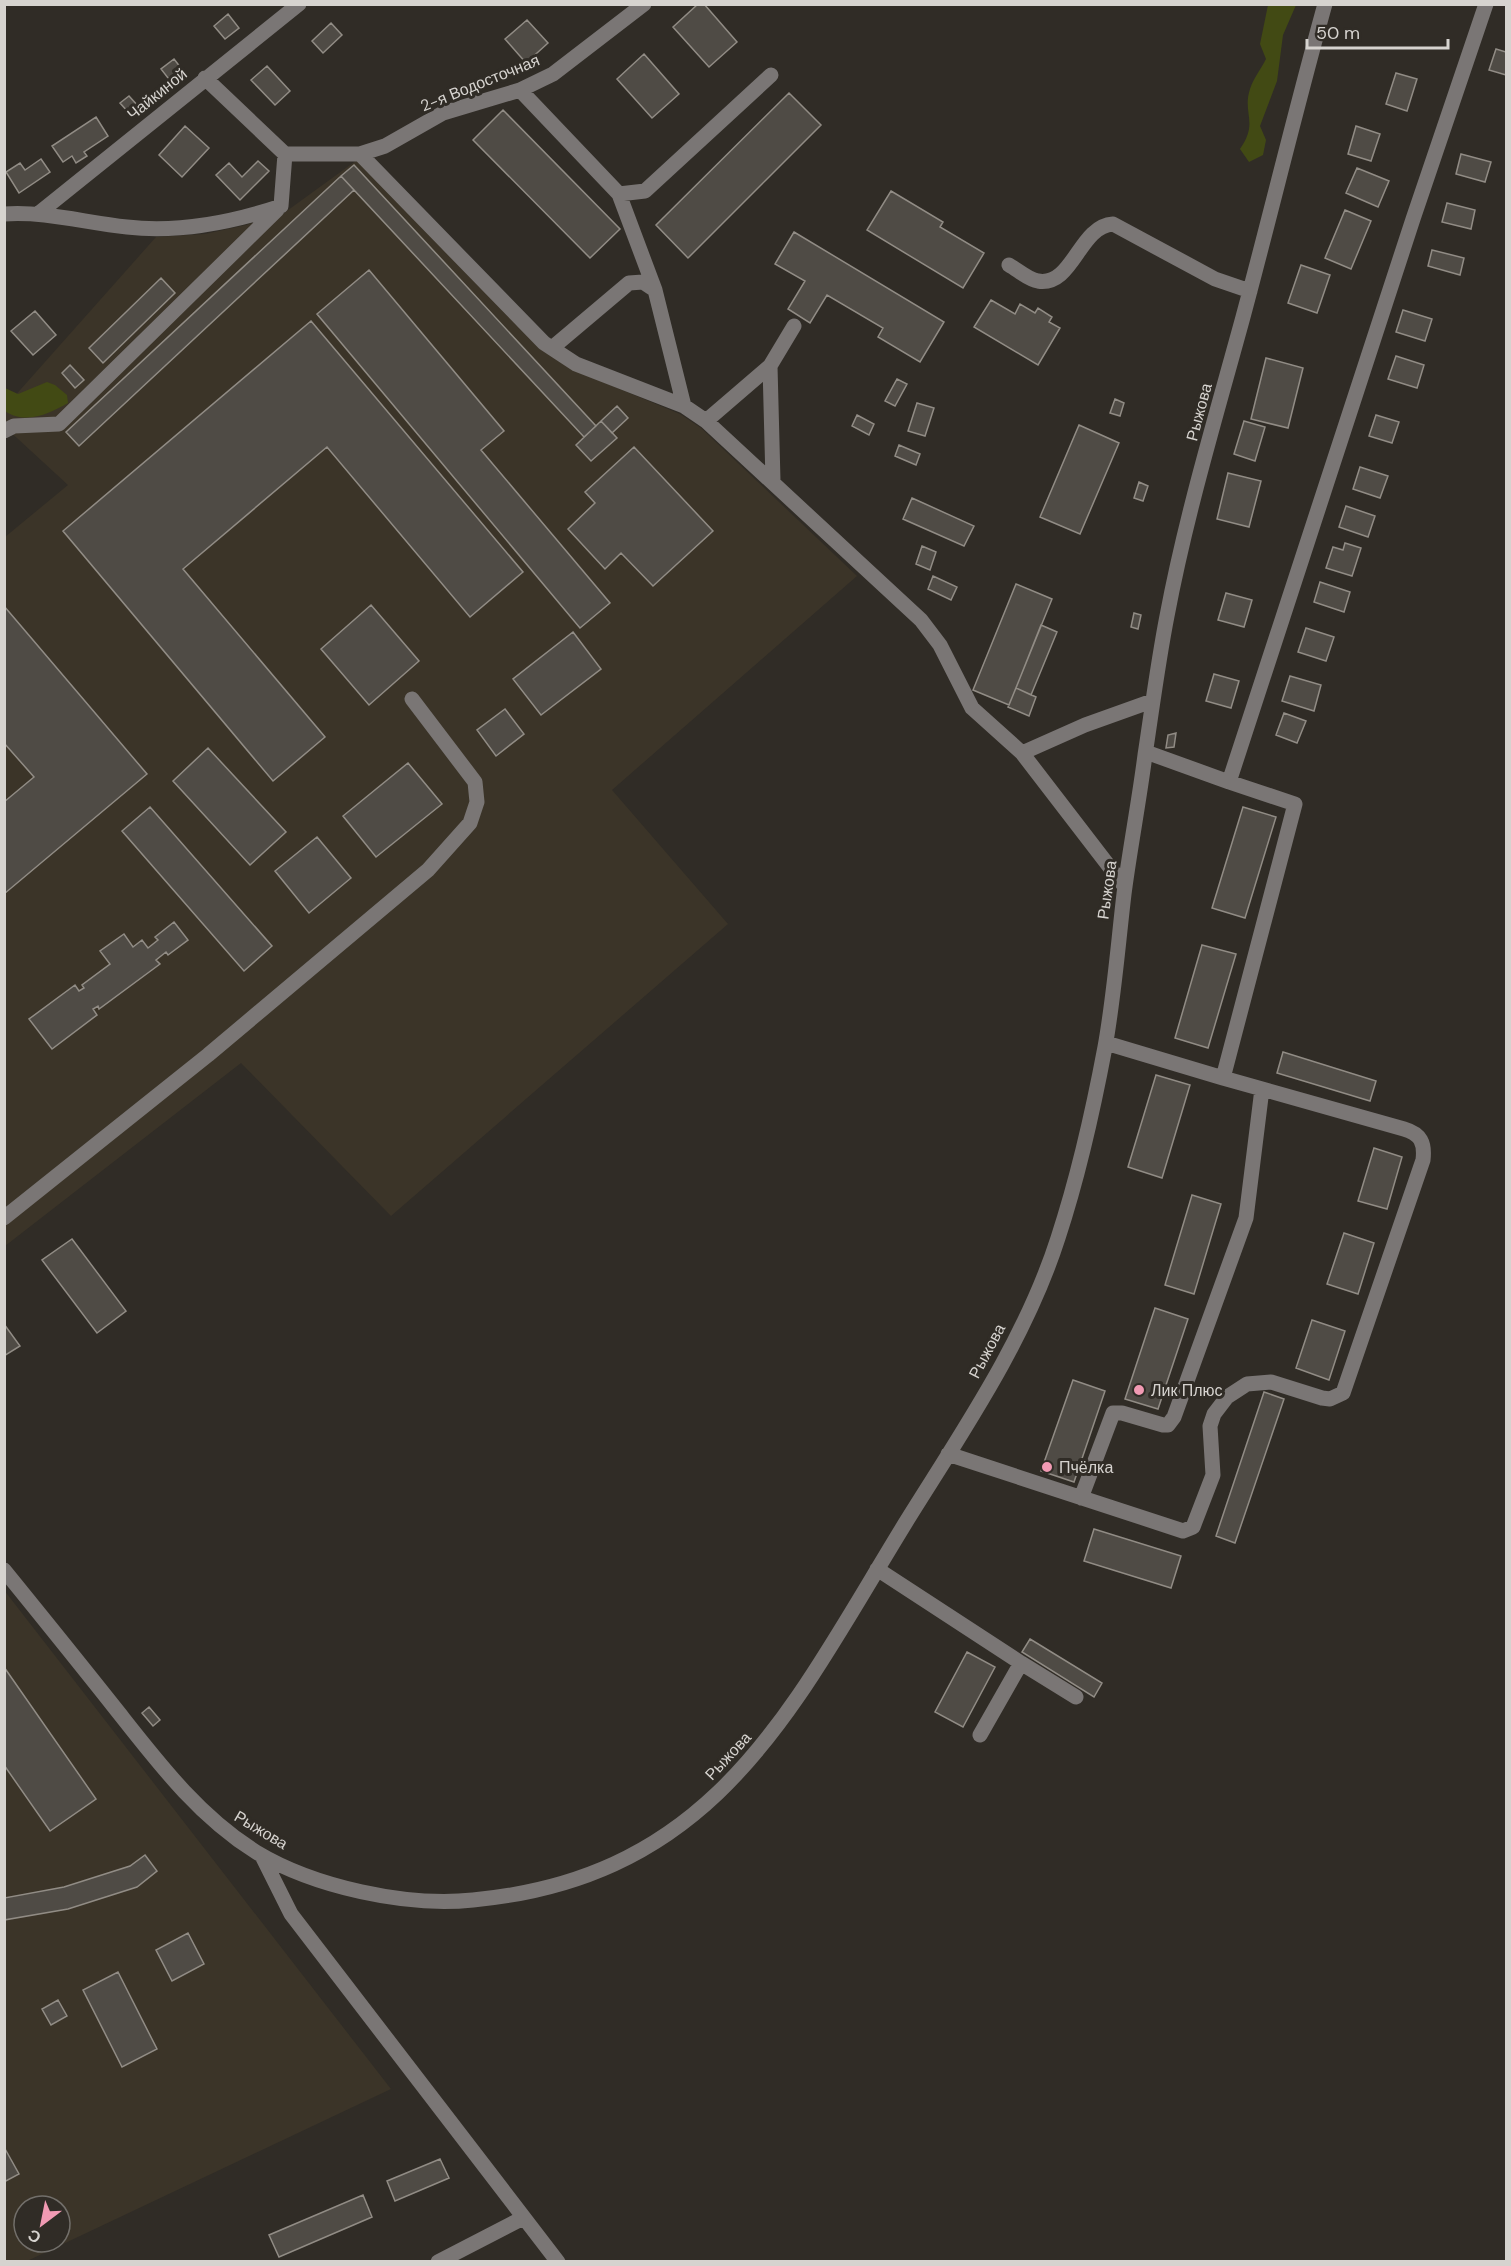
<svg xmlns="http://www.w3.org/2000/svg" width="1511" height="2266" viewBox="0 0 1511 2266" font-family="'DM Sans',sans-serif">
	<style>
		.built { fill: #3b3428; fill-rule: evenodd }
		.green { fill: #424a14 }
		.building { fill: #4f4b45; stroke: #918c85; stroke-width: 1.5 }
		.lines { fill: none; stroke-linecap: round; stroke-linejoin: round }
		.minor { stroke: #7a7675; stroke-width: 15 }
		.poi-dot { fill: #f19ab3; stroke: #302c26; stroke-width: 2 }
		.labels { text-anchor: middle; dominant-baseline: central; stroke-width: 6; stroke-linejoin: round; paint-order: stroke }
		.street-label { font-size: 16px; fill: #d6d3cf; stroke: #302c26 }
		.poi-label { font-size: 16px; fill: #d6d3cf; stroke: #302c26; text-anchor: start }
	</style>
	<rect width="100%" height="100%" fill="#302c26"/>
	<path class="built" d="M357,160l217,210 106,44 21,14 156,148 -245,214 116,134 -337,292 -150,-153 -236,183v-709l63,-52 -63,-58v-20l151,-170 49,-3 41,-9 38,-12z
		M4,1590l387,499 -366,173 -21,-1zM24,2206h36v36h-36z"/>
	<path class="green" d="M1268,5h28l-13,30 -6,46 -17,45 6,14 -3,15 -14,7 -9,-13c19,-27 2,-35 10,-60 3,-10 11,-20 16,-30l-6,-15z
		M47,382l8,3 12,10 1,8c-19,11 -43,22 -63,8v-23l13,6z"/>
	<path class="building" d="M698,4h6l33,38 -28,25 -36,-40z
		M228,14l11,14 -14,11 -11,-13z
		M527,20l21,23 -22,20 -21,-24z
		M331,23l11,12 -19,18 -11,-12z
		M1496,49l10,3v23l-17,-5z
		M644,54l35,40 -27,24 -35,-39z
		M174,59l14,18 -13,10 -14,-18z
		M267,66l23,25 -15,14 -24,-25z
		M1396,73l21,6 -10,32 -21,-7z
		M789,93l32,32 -133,133 -32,-33z
		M129,96l9,10 -9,7 -9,-10z
		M503,110l117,119 -30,29 -117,-118z
		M96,117l12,19 -24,16 3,4 -11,7 -4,-7 -9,6 -11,-16z
		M185,126l24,22 -27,29 -23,-22z
		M1356,126l24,8 -9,27 -23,-7z
		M1461,154l30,8 -6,20 -29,-8z
		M41,159l9,13 -31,21 -13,-21 14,-9 5,7z
		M258,161l11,10 -29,29 -24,-25 13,-12 13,14z
		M354,165l242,261 -12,11 -243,-261z
		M1357,168l32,13 -11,26 -32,-14z
		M341,176l13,14 -275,256 -13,-14z
		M891,191l52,31 -3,5 44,26 -21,35 -96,-58z
		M1447,203l28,7 -4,19 -29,-7z
		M1345,210l26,11 -20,48 -26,-11z
		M794,232l150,90 -24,40 -42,-25 5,-9 -56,-33 -17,28 -22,-14 17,-28 -30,-17z
		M1432,250l32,8 -4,17 -32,-9z
		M1301,265l29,10 -13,38 -29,-10z
		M369,270l135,161 -23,19 129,153 -30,25 -263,-314z
		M161,278l14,15 -72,70 -14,-15z
		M991,300l24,14 5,-10 15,9 3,-5 14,9 -3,5 11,6 -22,37 -64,-38z
		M1403,310l29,9 -7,22 -29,-9z
		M35,311l21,24 -23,20 -22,-24z
		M311,321l212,251 -53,45 -143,-170 -144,122 142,168 -52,44 -210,-250z
		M1396,356l28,9 -7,23 -29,-9z
		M1266,358l37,10 -15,60 -37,-9z
		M70,365l14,15 -9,8 -13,-15z
		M897,379l10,5 -12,22 -10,-5z
		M1115,399l9,4 -4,13 -10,-3z
		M917,403l17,5 -9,28 -17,-5z
		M617,406l11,12 -16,15 -11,-12z
		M857,415l17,9 -5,11 -17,-9z
		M1376,415l23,7 -7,21 -23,-7z
		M601,421l16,17 -26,23 -15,-16z
		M1244,421l21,6 -10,34 -21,-7z
		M1079,425l40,18 -39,91 -40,-17z
		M899,445l21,9 -4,11 -21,-9z
		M634,447l79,84 -60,55 -32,-33 -16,16 -37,-40 27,-26 -10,-11z
		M1360,467l28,9 -8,22 -27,-9z
		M1228,473l33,8 -12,46 -32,-8z
		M1139,482l9,4 -5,15 -9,-3z
		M912,498l62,28 -10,20 -61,-27z
		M1346,506l29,10 -7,21 -29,-10z
		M1345,543l16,5 -9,28 -26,-8 7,-21 10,3z
		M922,546l14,6 -6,18 -14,-6z
		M933,576l24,11 -6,13 -23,-11z
		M1320,582l30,10 -6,20 -30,-10z
		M1016,584l36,15 -43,106 -36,-15z
		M1226,593l26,7 -8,27 -26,-7z
		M371,605l48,56 -50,44 -48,-56z
		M4,606l143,168 -143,120v-92l30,-25 -30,-34z
		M1134,613l7,2 -3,14 -7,-2z
		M1041,625l16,7 -26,63 -15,-7z
		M1306,628l28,9 -8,24 -28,-9z
		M573,632l28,37 -60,46 -28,-36z
		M1214,674l25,7 -8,27 -25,-7z
		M1290,676l31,9 -7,26 -32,-10z
		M1016,688l20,9 -7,19 -21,-9z
		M505,709l19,25 -28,22 -19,-26z
		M1284,713l22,8 -9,22 -21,-8z
		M1176,733l-2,14 -8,1 2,-13z
		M208,748l78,84 -36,33 -77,-84z
		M408,763l34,41 -66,53 -33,-41z
		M150,807l122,139 -28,25 -122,-140z
		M1243,807l33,10 -31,101 -33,-10z
		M317,837l34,41 -42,35 -34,-42z
		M174,922l14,18 -20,15 -2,-3 -10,8 4,4 -61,45 -1,-3 -5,3 4,6 -45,34 -23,-30 46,-34 4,6 5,-3 -2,-3 28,-21 -10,-13 24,-17 9,13 9,-7 6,8 10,-8 -3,-3z
		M1202,945l34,9 -28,94 -33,-10z
		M1283,1052l93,29 -6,20 -93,-28z
		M1156,1075l34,10 -28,93 -34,-11z
		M1374,1148l28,9 -15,52 -29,-8z
		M1192,1195l29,9 -27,90 -29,-9z
		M1344,1233l30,10 -16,51 -31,-10z
		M72,1239l54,72 -29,22 -55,-73z
		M1155,1308l33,11 -30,90 -33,-10z
		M1312,1320l33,11 -16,49 -33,-12z
		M4,1324l16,22 -16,10z
		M1073,1380l32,11 -31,91 -33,-11z
		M1264,1392l20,7 -49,144 -19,-7z
		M1094,1529l87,27 -10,32 -87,-27z
		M1030,1639l72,44 -8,14 -72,-45z
		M967,1652l28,15 -32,60 -28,-15z
		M4,1667l92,132 -46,32 -46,-66z
		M149,1707l11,13 -7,6 -11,-13z
		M145,1855l12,16 -20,16 -69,22 -64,11v-22l60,-11 66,-21z
		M188,1933l16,31 -32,17 -16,-31z
		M118,1972l39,77 -35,18 -39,-77z
		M58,2000l9,16 -16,9 -9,-16z
		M4,2147l15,27 -15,8z
		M440,2159l9,19 -54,23 -8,-20z
		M363,2195l9,22 -93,40 -10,-22z"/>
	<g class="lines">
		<path class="minor" d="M205,78l80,76
			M520,90l99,104 36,96
			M360,154l184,189 32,21 108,42 22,15 215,199 19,25 32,63 50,45 103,134
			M619,194l26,-3 126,-116
			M39,213l260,-209
			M4,214c42,-3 82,9 123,13 52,6 106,-5 154,-21l4,-52h75l25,-8 58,-33 77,-23 33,-16 91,-70
			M1009,265c9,5 20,15 29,16 35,6 41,-55 75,-57l102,55 35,12
			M552,348l77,-65 14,-1 12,8 29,116
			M770,366l3,115
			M706,421l64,-55 24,-40
			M4,431l10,-5 45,-2 218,-214
			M1146,752l83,30
			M1022,753l63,-28 67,-24
			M1106,1043l117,35 72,-274 -66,-22 184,-563 73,-215
			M4,1218l204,-163 220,-185 42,-47 7,-21 -2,-20 -63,-83
			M948,1454l235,77 10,-4 20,-52 -3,-49 4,-12 13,-17 20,-13 24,-2 51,16 8,1 13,-6 80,-233c2,-17 -2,-26 -19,-31l-181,-51
			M1081,1498l32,-85h9l41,12h5l6,-8 72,-199 16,-129
			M877,1569l144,94 -41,72
			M4,1570c39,48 77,95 115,143 41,52 80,103 137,139 58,35 150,55 217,48 244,-23 318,-191 433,-378 56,-90 119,-181 152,-284 20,-61 35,-127 47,-191 9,-50 13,-102 19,-153 6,-46 15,-92 21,-139 7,-46 13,-93 22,-139 19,-101 49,-200 76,-299 28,-104 53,-209 82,-313
			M1021,1663l55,34
			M262,1856l29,58 267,348
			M438,2262l85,-44"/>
	</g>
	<g class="poi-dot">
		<circle cx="1139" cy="1390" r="6"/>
		<circle cx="1047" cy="1467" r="6"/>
	</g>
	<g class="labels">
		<g class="street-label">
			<text transform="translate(480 83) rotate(-22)">2-я Водосточная</text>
			<text transform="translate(157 94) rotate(-39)">Чайкиной</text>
			<text transform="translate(1199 412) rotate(-75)">Рыжова</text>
			<text transform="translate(1107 890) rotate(-82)">Рыжова</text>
			<text transform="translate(987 1351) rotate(-62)">Рыжова</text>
			<text transform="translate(728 1756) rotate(-47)">Рыжова</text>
			<text transform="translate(261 1830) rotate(31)">Рыжова</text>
		</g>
		<g class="poi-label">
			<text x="1151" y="1390">Лик Плюс</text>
			<text x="1059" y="1467">Пчёлка</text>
		</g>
	</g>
	<rect width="1511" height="2266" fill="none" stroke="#d6d3cf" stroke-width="12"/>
	<g transform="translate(42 2224) rotate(212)"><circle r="28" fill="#302c26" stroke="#726f6a" stroke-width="1.5"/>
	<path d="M0-4.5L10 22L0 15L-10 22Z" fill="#f19ab3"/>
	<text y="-9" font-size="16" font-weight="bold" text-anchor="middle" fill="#d6d3cf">С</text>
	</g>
	<path d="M1307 39v9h141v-9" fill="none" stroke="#d6d3cf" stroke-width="3"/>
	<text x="1316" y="39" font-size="18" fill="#d6d3cf" stroke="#302c26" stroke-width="4.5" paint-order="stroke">50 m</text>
</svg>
